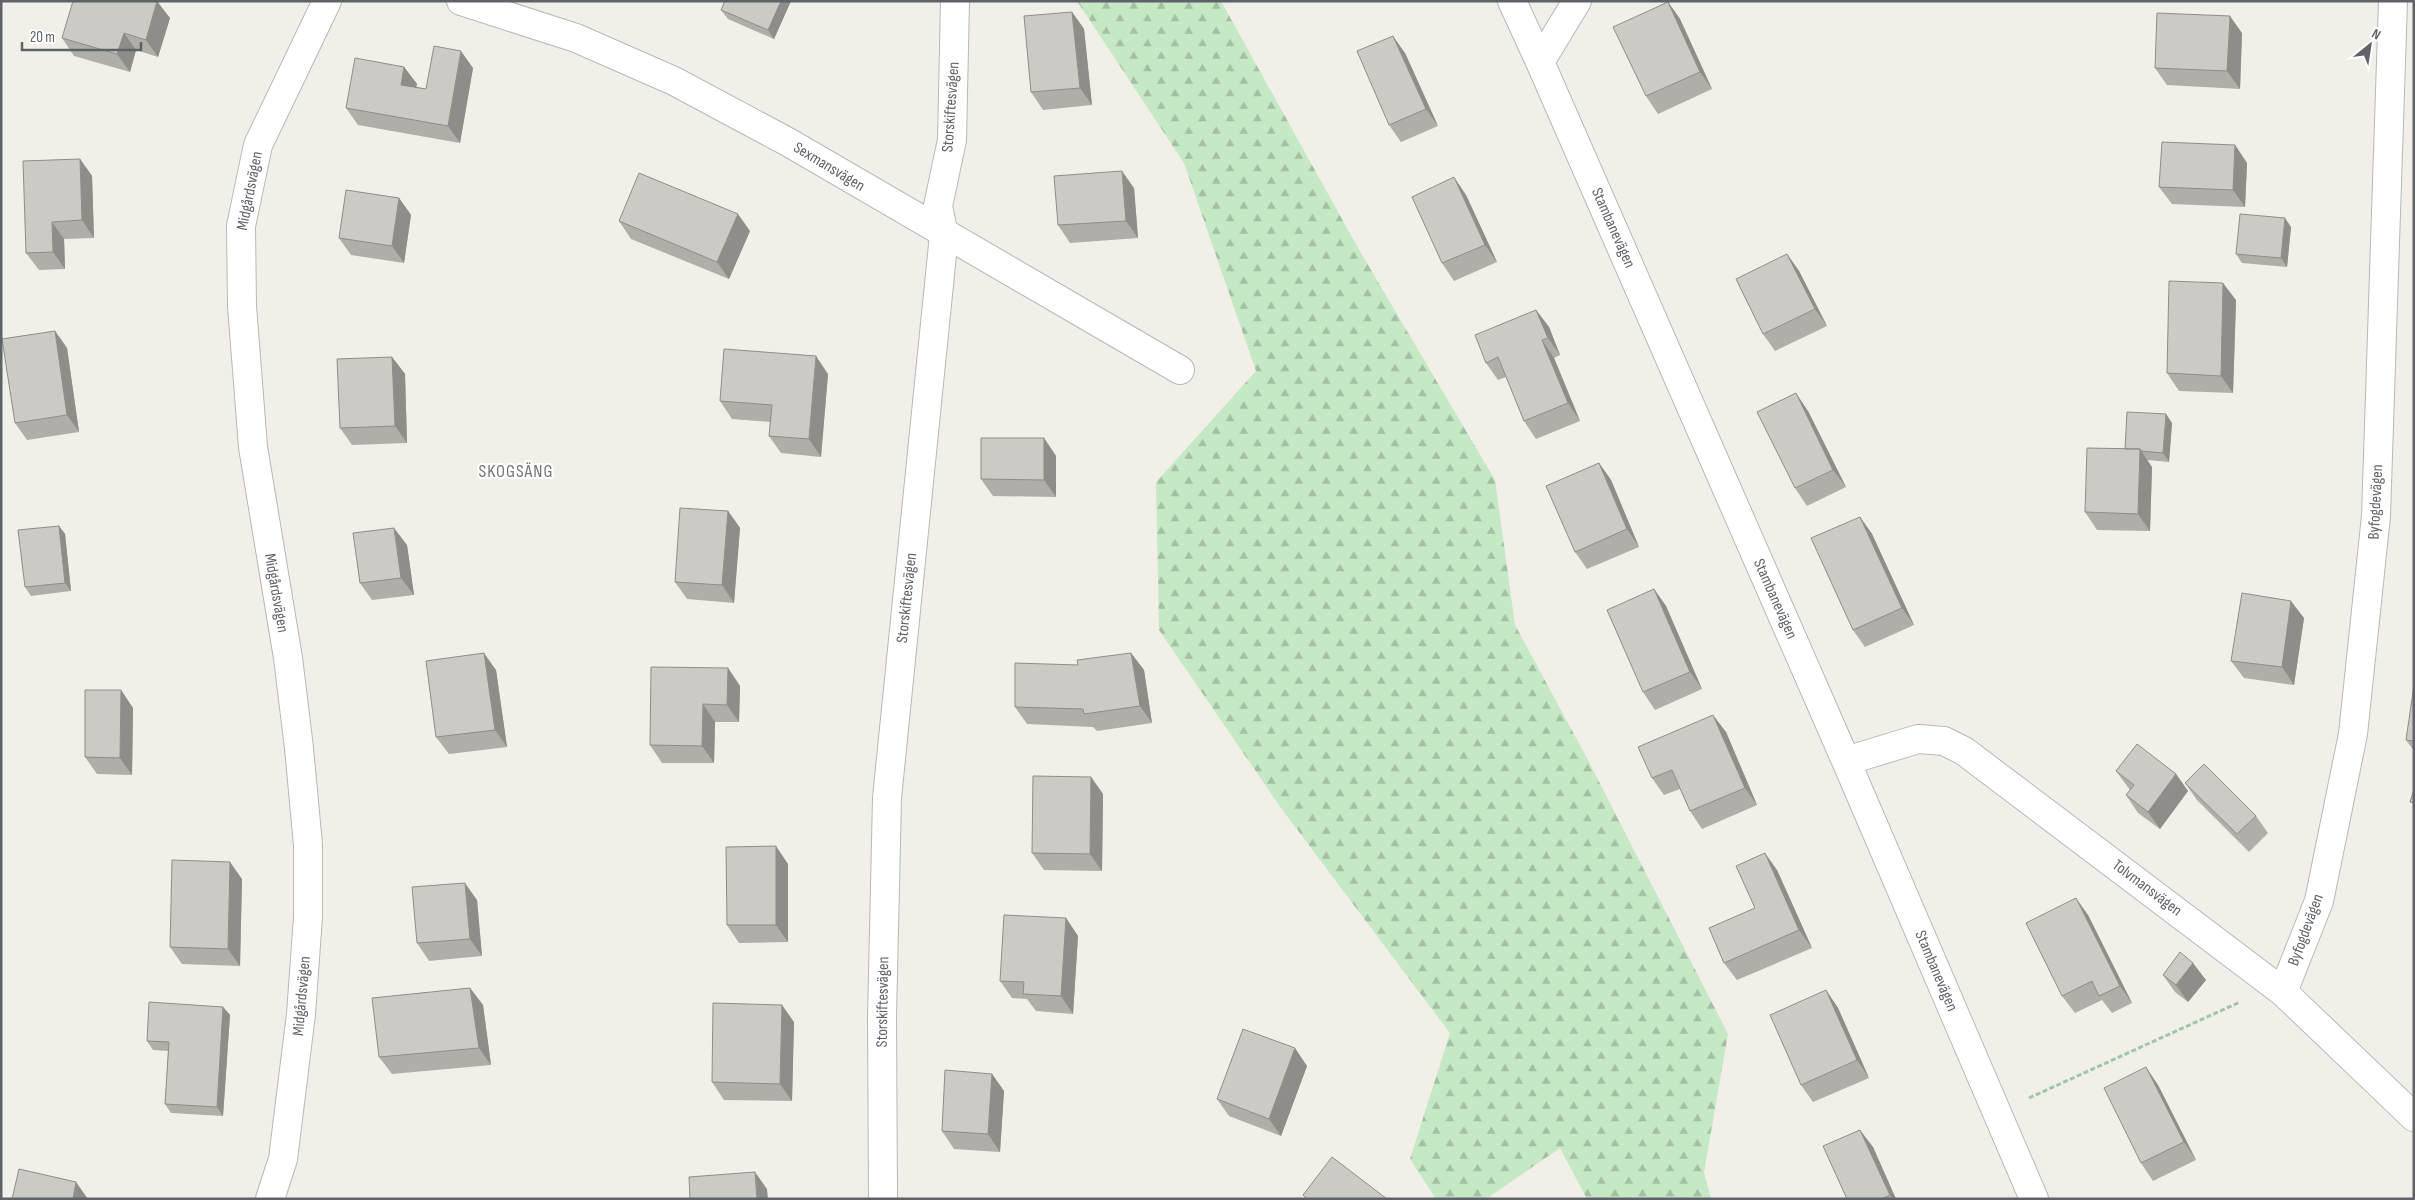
<svg xmlns="http://www.w3.org/2000/svg" width="2415" height="1200" viewBox="0 0 2415 1200" font-family="'Sofia Sans Condensed',sans-serif">
	<style>
		.forest { fill: url(#forest-firs) }
		.lines { fill: none; stroke-linecap: round; stroke-linejoin: round }
		.street-casing { stroke: #b5b8bc; stroke-width: 30 }
		.path { stroke: #9cc7a9; stroke-width: 3; stroke-dasharray: 5 2.5; stroke-linecap: butt }
		.street { stroke: #fff; stroke-width: 28 }
		.wall { fill: #afaea9 }
		.shaded-wall { fill: #8f8d8a }
		.building { fill: #cccac5; stroke: #8f8d8a }
		.labels { text-anchor: middle; dominant-baseline: central; stroke-width: 4.5; stroke-linejoin: round; paint-order: stroke }
		.street-label { font-size: 16px; fill: #5f6368; stroke: #fff }
		.neighbourhood-label { font-size: 18px; letter-spacing: 1px; fill: #70757a; stroke: #fff }
	</style>
	<defs>
		<pattern id="forest-firs" width="22" height="20" patternUnits="userSpaceOnUse" patternTransform="scale(1.25)"><rect width="22" height="20" fill="#c5e8c5"/><path d="M5 1l3.5 6h-7zM16 11l3.5 6h-7z" fill="#a3c0a4"/></pattern>
	</defs>
	<rect width="100%" height="100%" fill="#f1efe8"/>
	<path class="forest" d="M1077,1h144l137,247 137,232 20,145 74,137 139,272 -24,138 7,27h-124l-27,-51 -74,51h-50l-26,-40 40,-126 -169,-225 -122,-178 -3,-148 100,-111 -72,-208z"/>
	<g class="lines">
		<g class="street-casing">
			<path id="street" d="M461,1l115,37 98,43 114,61 392,228
				M1512,1l28,61 306,699 188,438
				M1540,62l37,-61
				M1846,761l72,-22 26,2 20,10 319,241 131,125
				M2283,992l36,-91 34,-167 23,-218 17,-515
				M270,1199l13,-40 18,-145 7,-97v-72l-9,-97 -11,-90 -35,-211 -11,-141 -1,-80 17,-81 69,-144
				M883,1199l-1,-182 5,-219 57,-563 -6,-29 14,-66 3,-139"/>
		</g>
		<path class="path" d="M2029,1098l211,-96"/>
		<use href="#street" class="street"/>
	</g>
	<path class="wall" d="M791,1l-17,38 -46,-20 -7,-9z
		M1668,2l12,17 32,70 -54,25 -12,-18z
		M1072,12l12,17 8,76 -49,5 -12,-18z
		M170,18l-12,39 -22,-7 -6,22 -56,-16 -12,-18z
		M2242,33l-2,56 -73,-4 -12,-17z
		M1405,53l33,73 -37,16 -12,-17z
		M404,67l13,17 -1,3 10,2 47,-21 -13,75 -102,-18 -12,-17z
		M2235,145l12,18 -2,44 -73,-3 -13,-17z
		M80,159l12,17 2,62 -30,1 1,30 -26,1 -13,-17z
		M1134,188l4,50 -68,5 -12,-18z
		M1466,195l31,67 -43,19 -12,-18z
		M399,198l12,17 -7,48 -53,-8 -12,-17z
		M619,221l131,10 -21,48 -98,-40z
		M2291,227l-4,40 -45,-4 -6,-9z
		M1787,254l12,17 28,55 -52,25 -12,-17z
		M2236,300l-3,93 -54,-2 -12,-18z
		M1536,310l13,17 11,28 -6,3 26,63 -44,18 -12,-18 -18,-44 -8,3 -12,-17z
		M55,331l12,17 12,84 -52,8 -12,-17z
		M392,357l13,17 2,69 -55,2 -12,-17z
		M828,374l-7,83 -40,-4 -12,-17 1,-14 -38,-3 -12,-18z
		M1808,411l38,76 -39,19 -12,-18z
		M2166,414l6,9 -3,39 -22,-2 5,7 -2,64 -53,-1 -12,-18 40,-63z
		M1044,438l12,18v41l-63,-1 -12,-17z
		M1599,463l12,17 28,67 -52,22 -12,-17z
		M728,511l12,17 -6,75 -47,-4 -12,-17z
		M1860,517l12,17 42,91 -49,22 -12,-17z
		M59,526l6,8 6,57 -40,5 -6,-9z
		M407,545l7,50 -42,5 -12,-17z
		M1654,589l12,17 36,83 -47,21 -12,-18z
		M2304,618l-10,67 -50,-7 -13,-17z
		M1131,653l13,17 8,53 -55,8 -4,-4 -66,-3 -12,-17 63,-42z
		M728,668l12,18 -1,36h-24l-1,41h-52l-12,-18z
		M496,670l11,77 -58,7 -13,-17z
		M121,690l12,18 -1,67 -35,-1 -12,-17z
		M1726,732l31,73 -55,24 -12,-18 -10,-22 -16,6 -12,-17z
		M2406,740l8,1v10z
		M2116,771l60,3 12,17 -28,38 -22,-16 -12,-18 4,-5z
		M1091,777l12,17 -1,77 -58,-1 -12,-17z
		M2185,783l71,33 12,17 -19,19 -52,-52z
		M788,864v78l-49,1 -12,-18z
		M1777,870l35,78 -75,32 -13,-17z
		M242,879l-2,87 -58,-2 -12,-17z
		M477,900l5,56 -53,5 -12,-18z
		M2088,915l44,88 -20,10 -10,-13 -27,13 -13,-17z
		M1066,918l12,18 -5,78 -37,-3 -9,-12 -15,-1 -12,-17z
		M2163,975l43,5 -18,22 -13,-10z
		M470,988l13,17 8,60 -99,9 -13,-17z
		M1826,990l12,18 31,70 -56,24 -12,-17z
		M223,1007l7,8 -7,101 -52,-3 -6,-9 3,-53 -15,-1 -6,-9z
		M794,1022l-2,79 -68,-1 -12,-18z
		M1307,1066l-26,70 -52,-20 -12,-17z
		M992,1074l12,17 -4,61 -46,-3 -12,-18z
		M2158,1085l38,75 -43,21 -12,-18z
		M1873,1147l23,52h-49z"/>
	<path class="shaded-wall" d="M157,1l13,17 -12,39 -12,-17z
		M781,1h10l-17,38 -6,-9z
		M1668,2l12,17 32,70 -12,-17z
		M1072,12l12,17 8,76 -12,-17z
		M2230,16l12,17 -2,56 -13,-18z
		M124,33l12,17 -6,22 -13,-18z
		M1393,36l12,17 33,73 -12,-17z
		M461,51l12,17 -13,75 -12,-17z
		M404,67l13,17 -4,18 -12,-17z
		M2235,145l12,18 -2,44 -12,-17z
		M80,159l12,17 2,62 -12,-18z
		M1122,171l12,17 4,50 -12,-17z
		M1454,177l12,18 31,67 -12,-17z
		M399,198l12,17 -7,48 -12,-17z
		M738,214l12,17 -21,48 -12,-17z
		M2285,218l6,9 -4,40 -6,-9z
		M52,222l12,17 1,30 -12,-17z
		M1787,254l12,17 28,55 -12,-17z
		M2223,283l13,17 -3,93 -12,-17z
		M1536,310l13,17 11,28 -12,-17z
		M55,331l12,17 12,84 -12,-17z
		M1542,340l12,18 26,63 -12,-18z
		M816,356l12,18 -7,83 -12,-18z
		M392,357l13,17 2,69 -12,-17z
		M1796,393l12,18 38,76 -13,-17z
		M2166,414l6,9 -3,39 -6,-9z
		M1044,438l12,18v41l-12,-17z
		M2140,449l12,18 -2,64 -12,-17z
		M1599,463l12,17 28,67 -12,-18z
		M728,511l12,17 -6,75 -12,-18z
		M1860,517l12,17 42,91 -12,-17z
		M59,526l6,8 6,57 -6,-8z
		M394,528l13,17 7,50 -13,-17z
		M1654,589l12,17 36,83 -12,-17z
		M2291,601l13,17 -10,67 -12,-18z
		M484,653l12,17 11,77 -12,-17z
		M1131,653l13,17 8,53 -12,-17z
		M728,668l12,18 -1,36 -12,-17z
		M121,690l12,18 -1,67 -12,-17z
		M703,704l12,18 -1,41 -12,-17z
		M1713,715l13,17 31,73 -12,-17z
		M2176,774l12,17 -28,38 -12,-17z
		M1091,777l12,17 -1,77 -12,-17z
		M776,846l12,18v78l-12,-17z
		M1765,853l12,17 35,78 -13,-18z
		M230,862l12,17 -2,87 -12,-17z
		M465,883l12,17 5,56 -12,-17z
		M2076,898l12,17 44,88 -12,-17z
		M1066,918l12,18 -5,78 -12,-18z
		M2193,963l13,17 -18,22 -12,-17z
		M470,988l13,17 8,60 -12,-17z
		M1826,990l12,18 31,70 -12,-18z
		M782,1005l12,17 -2,79 -12,-17z
		M223,1007l7,8 -7,101 -6,-9z
		M1295,1048l12,18 -26,70 -12,-17z
		M2146,1067l12,18 38,75 -12,-18z
		M992,1074l12,17 -4,61 -12,-18z
		M1860,1130l13,17 23,52h-3l-3,-4z
		M755,1172l12,17 1,10h-11z
		M76,1182l12,17h-15z"/>
	<path class="building" d="M73,1h84l-11,39 -22,-7 -7,21 -55,-16z
		M725,1h56l-13,29 -47,-20z
		M1668,2l32,70 -54,24 -33,-69z
		M1072,12l8,76 -49,4 -7,-76z
		M2157,13l73,3 -3,55 -72,-3z
		M1393,36l33,73 -37,16 -32,-74z
		M434,46l27,5 -13,75 -102,-18 9,-50 49,9 -3,18 25,4z
		M2162,142l73,3 -2,45 -74,-3z
		M80,159l2,61 -30,2 1,30 -27,1 -3,-92z
		M1122,171l4,50 -68,4 -4,-49z
		M639,173l99,41 -21,48 -98,-41z
		M1454,177l31,68 -43,18 -30,-66z
		M346,190l53,8 -7,48 -53,-8z
		M2240,214l45,4 -4,40 -45,-4z
		M1787,254l28,55 -52,25 -27,-55z
		M2169,281l54,2 -2,93 -54,-3z
		M1536,310l12,28 -6,2 26,63 -44,18 -26,-64 -12,6 -11,-28z
		M55,331l12,84 -52,8 -13,-84z
		M724,349l92,7 -7,83 -40,-3 3,-31 -52,-4z
		M392,357l3,69 -55,2 -3,-69z
		M1796,393l37,77 -38,18 -38,-76z
		M2127,412l39,2 -3,39 -22,-2 -1,-2h-15z
		M981,438h63v42l-63,-1z
		M2087,448l53,1 -2,65 -53,-2z
		M1599,463l28,66 -52,23 -29,-66z
		M680,508l48,3 -6,74 -47,-3z
		M1860,517l42,91 -49,22 -42,-92z
		M59,526l6,57 -40,4 -7,-57z
		M394,528l7,50 -41,5 -7,-50z
		M1654,589l36,83 -47,20 -36,-82z
		M2242,593l49,8 -9,66 -51,-6z
		M484,653l11,77 -59,7 -10,-76z
		M1131,653l9,53 -56,8 -1,-5 -68,-2v-44l63,2 -1,-5z
		M651,667l77,1 -1,37 -24,-1 -1,42 -52,-1z
		M2414,685v56l-8,-1z
		M85,690h36l-1,68 -35,-1z
		M1713,715l32,73 -55,23 -18,-41 -20,8 -14,-31z
		M2137,744l39,30 -28,38 -22,-17 8,-10 -18,-14z
		M2204,764l52,52 -19,18 -52,-51z
		M1033,776l58,1 -1,77 -58,-1z
		M2414,789v14l-4,-1z
		M776,846v79h-49l-1,-78z
		M1765,853l34,77 -75,33 -15,-35 46,-20 -19,-42z
		M172,860l58,2 -2,87 -58,-2z
		M465,883l5,56 -53,4 -5,-56z
		M2076,898l44,88 -21,10 -7,-15 -30,15 -36,-73z
		M1004,915l62,3 -5,78 -38,-2 1,-12 -24,-1z
		M2180,952l13,11 -17,22 -13,-10z
		M470,988l9,60 -100,9 -7,-59z
		M1826,990l31,70 -56,25 -31,-70z
		M149,1002l74,5 -6,100 -52,-3 4,-62 -22,-1z
		M713,1003l69,2 -2,79 -68,-2z
		M1243,1029l52,19 -26,71 -52,-20z
		M2146,1067l38,75 -43,21 -37,-75z
		M945,1070l47,4 -4,60 -46,-3z
		M1860,1130l30,65 -9,4h-34l-24,-53z
		M1332,1157l55,42h-80l-4,-4z
		M19,1169l57,13 -3,17h-61z
		M755,1172l2,27h-67l-1,-22z"/>
	<g class="labels">
		<g class="street-label">
			<text transform="translate(951 107) rotate(-86)">Storskiftesvägen</text>
			<text transform="translate(829 167) rotate(31)">Sexmansvägen</text>
			<text transform="translate(250 191) rotate(-79)">Midgårdsvägen</text>
			<text transform="translate(1613 228) rotate(66)">Stambanevägen</text>
			<text transform="translate(2376 502) rotate(-87)">Byfogdevägen</text>
			<text transform="translate(276 593) rotate(80)">Midgårdsvägen</text>
			<text transform="translate(907 598) rotate(-84)">Storskiftesvägen</text>
			<text transform="translate(1775 599) rotate(66)">Stambanevägen</text>
			<text transform="translate(2147 888) rotate(37)">Tolvmansvägen</text>
			<text transform="translate(2306 930) rotate(-70)">Byfogdevägen</text>
			<text transform="translate(1936 971) rotate(67)">Stambanevägen</text>
			<text transform="translate(302 996) rotate(-85)">Midgårdsvägen</text>
			<text transform="translate(883 1002) rotate(-89)">Storskiftesvägen</text>
		</g>
		<g class="neighbourhood-label">
			<text x="516" y="471">SKOGSÄNG</text>
		</g>
	</g>
	<rect width="2415" height="1200" fill="none" stroke="#5f6368" stroke-width="5"/>
	<g transform="translate(2370 45) rotate(30)" stroke="#ffffff" stroke-width="4" paint-order="stroke">
	<path d="M0-4L9 19L0 12L-9 19Z" fill="#5f6368"/>
	<text y="-8" font-size="14" font-weight="bold" text-anchor="middle" fill="#5f6368">N</text>
	</g>
	<path d="M22 42v8h119v-8" fill="none" stroke="#5f6368" stroke-width="2.5"/>
	<text x="30" y="42" font-size="15" fill="#5f6368" stroke="#ffffff" stroke-width="4" paint-order="stroke">20 m</text>
</svg>
